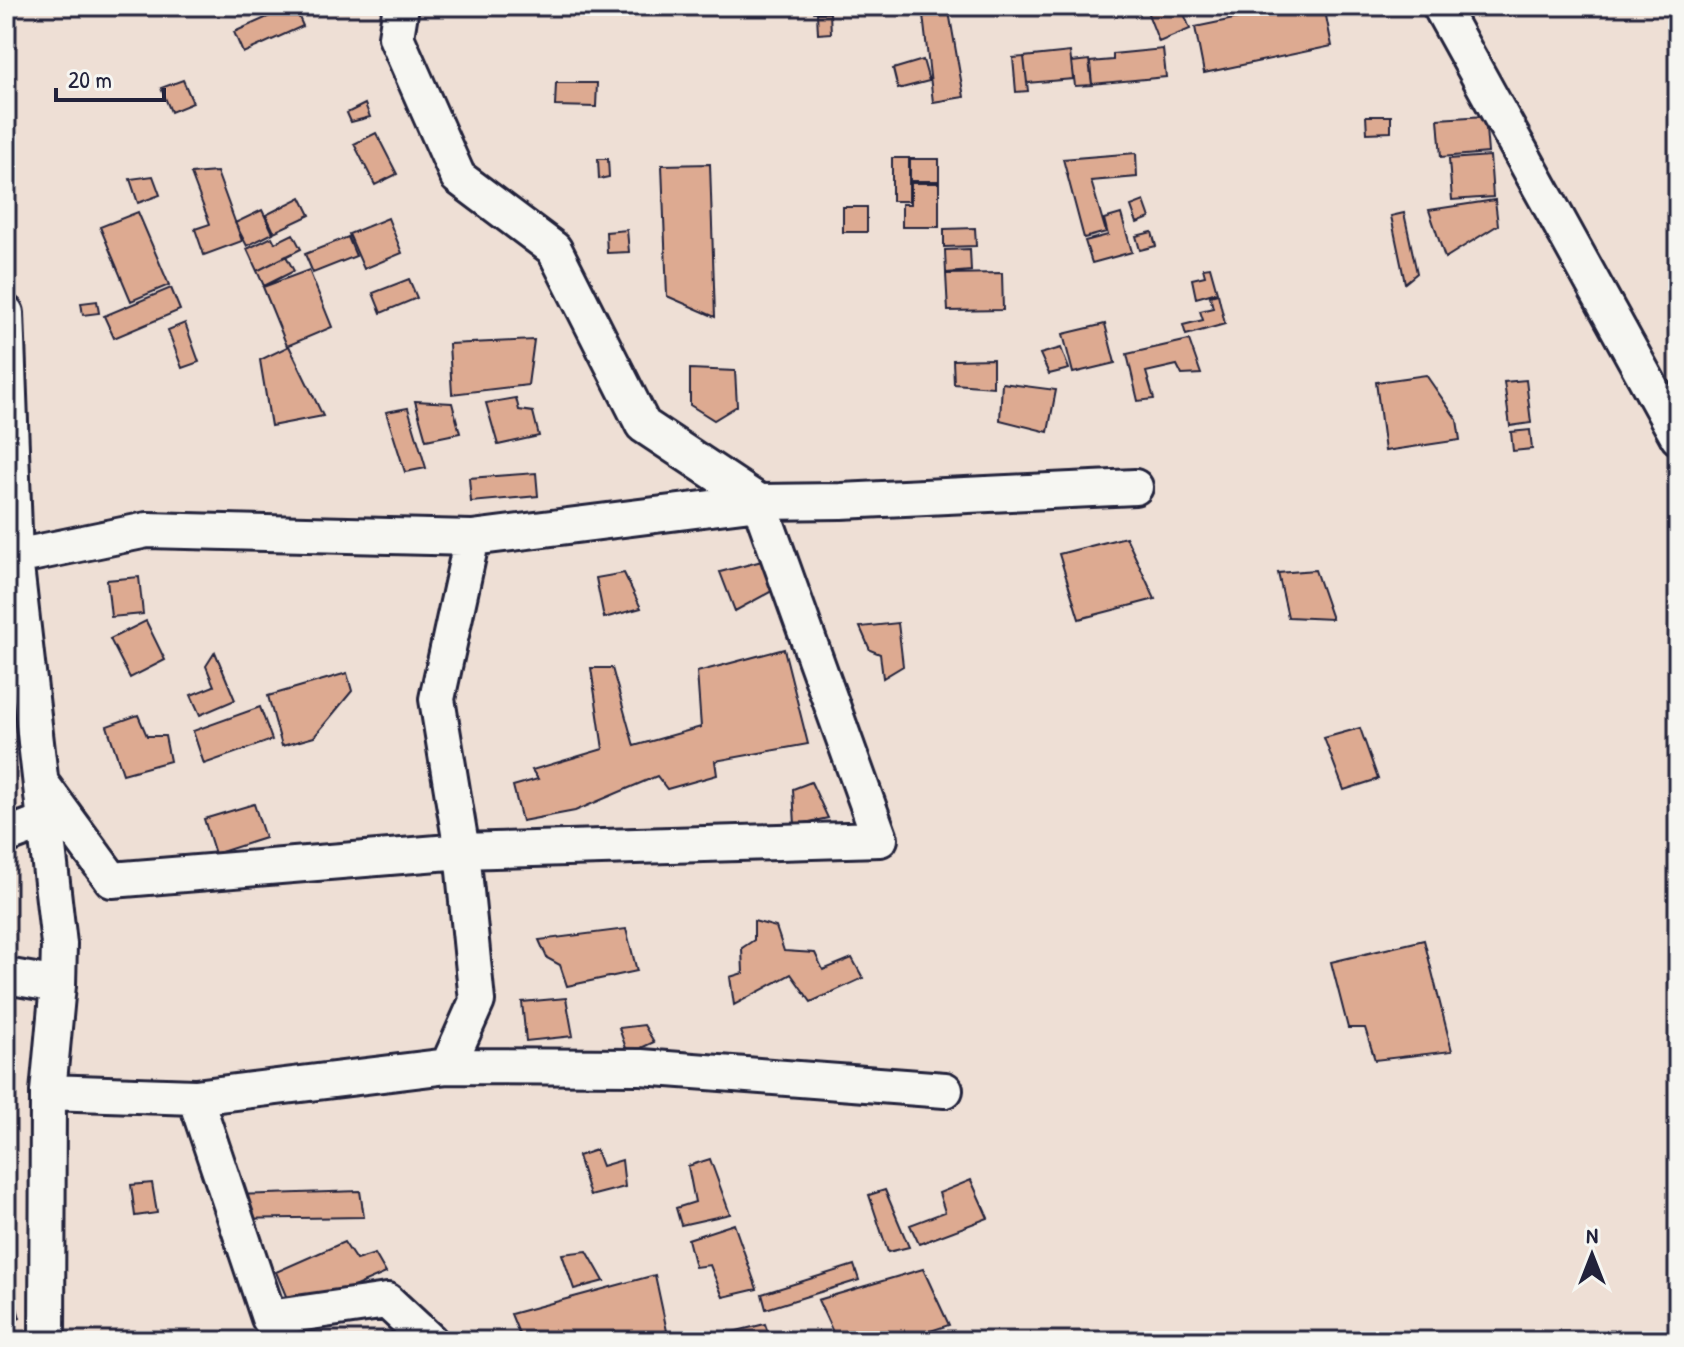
<svg xmlns="http://www.w3.org/2000/svg" width="1684" height="1347" viewBox="0 0 1684 1347" font-family="'Patrick Hand',sans-serif">
	<style>
		.building { fill: #ddaa91; stroke: #22223b; stroke-width: 2 }
		.lines { fill: none; stroke-linecap: round; stroke-linejoin: round }
		.minor-casing { stroke: #22223b; stroke-width: 40 }
		.minor { stroke: #f6f6f2; stroke-width: 34 }
	</style>
	<rect width="100%" height="100%" fill="#eedfd5"/>
	<filter id="ink" filterUnits="userSpaceOnUse"><feTurbulence type="fractalNoise" baseFrequency=".0125" numOctaves="2"/><feDisplacementMap in="SourceGraphic" scale="16" xChannelSelector="R" yChannelSelector="G"/><feConvolveMatrix kernelMatrix="1 2 1 2 8 2 1 2 1" color-interpolation-filters="sRGB"/></filter>
	<g filter="url(#ink)">
		<path class="building" d="M292,6h2l9,20 -60,27 -9,-21z
			M814,6h28v4l-28,2z
			M922,6h26l16,91 -31,5z
			M1145,6h36l9,23 -31,13z
			M1296,6h28l8,40 -128,27 -9,-46z
			M817,13h13l1,20 -13,1z
			M1163,49l3,28 -74,7 -2,-22 23,-2v-6z
			M1070,52l3,27 -46,4 -3,-26z
			M1024,57l4,34 -12,1 -3,-34z
			M923,60l6,21 -31,8 -5,-20z
			M1089,60l3,25 -17,1 -3,-24z
			M183,80l10,23 -22,9 -10,-24z
			M556,83h41l-1,24 -41,-1z
			M365,104l5,13 -19,5 -4,-9z
			M1366,116h25v16l-24,1z
			M1485,116l3,37 -47,4 -3,-38z
			M376,133l21,41 -22,11 -21,-41z
			M1136,153l1,24 -46,4 15,51 -22,6 -21,-79z
			M1490,156l3,41 -41,3 -3,-41z
			M892,158h17v43h-17z
			M598,159h10l1,18 -10,2z
			M910,159h29v22h-29z
			M710,164l5,153 -48,-21 -5,-131z
			M217,172l25,69 -38,14 -9,-26 15,-5 -19,-50z
			M153,176l7,19 -22,8 -8,-24z
			M911,183h28v44h-37v-23h9z
			M301,197l9,18 -36,17 -8,-17z
			M1495,200l3,25 -53,33 -16,-48z
			M1144,201l6,17 -13,5 -6,-17z
			M843,207h24v25h-24z
			M262,210l11,23 -26,13 -12,-23z
			M138,212l31,73 -38,16 -31,-74z
			M1404,213l13,60 -12,10 -14,-67z
			M1121,214l11,38 -40,11 -7,-22 23,-6 -4,-16z
			M388,218l14,35 -38,16 -15,-35z
			M975,228l1,18 -32,1v-18z
			M627,230l2,22 -22,1 -1,-21z
			M1152,232l4,14 -16,4 -4,-14z
			M293,234l8,15 -44,22 -10,-22 25,-12 3,6z
			M348,237l8,19 -43,17 -8,-19z
			M970,249l1,22 -25,2 -1,-23z
			M286,256l8,15 -30,15 -7,-15z
			M1210,267l7,25 -21,6 -4,-19 13,-3 -2,-8z
			M309,270l23,57 -45,19 -24,-59z
			M1002,273l1,37 -55,1 -2,-37z
			M409,279l8,19 -36,15 -8,-20z
			M171,288l9,22 -66,28 -10,-22z
			M1218,294l7,30 -39,11 -3,-10 20,-5 -3,-9 13,-3 -3,-12z
			M97,301l2,12 -16,2 -2,-12z
			M185,323l14,39 -17,6 -14,-38z
			M1105,324l10,39 -42,10 -10,-39z
			M534,340l-6,45 -76,9 -3,-50z
			M1189,340l12,34 -19,1 -5,-10 -31,7 8,27 -16,2 -11,-47z
			M289,346l34,70 -52,10 -11,-66z
			M1061,348l8,21 -20,5 -9,-20z
			M993,359v28l-39,-3 -1,-24z
			M690,369l45,2 2,35 -23,14 -24,-15z
			M1426,375l31,45 3,20 -75,11 -9,-69z
			M1526,380l5,43 -21,3 -6,-44z
			M1002,383l54,7 -8,42 -48,-12z
			M516,398l3,12 14,2 6,24 -41,9 -12,-42z
			M415,401l37,2 8,30 -34,7z
			M408,408l18,60 -21,4 -19,-60z
			M1530,430l2,19 -19,2 -2,-19z
			M536,473l2,23 -67,6 -2,-24z
			M1126,537l29,62 -76,20 -20,-65z
			M762,561l10,30 -37,20 -15,-39z
			M1315,570l17,49 -44,-2 -10,-44z
			M624,573l17,35 -37,10 -8,-40z
			M139,577l4,37 -32,3 -4,-37z
			M146,621l19,39 -35,18 -20,-39z
			M898,623l5,43 -20,12 -3,-24 -10,-4 -10,-23z
			M784,649l24,95 -93,17 2,14 -50,14 -10,-13 -82,35 -53,10 -9,-35 25,-7 -6,-9 71,-21 -12,-81h21l22,78 67,-19 -4,-55z
			M215,652l20,48 -35,15 -9,-20 23,-9 -8,-20z
			M347,673l5,18 -38,46 -32,9 -14,-50z
			M260,707l12,33 -68,24 -11,-33z
			M138,715l9,21h18l5,25 -47,13 -16,-48z
			M1360,728l18,51 -34,11 -20,-52z
			M811,782l17,36 -33,7 -2,-36z
			M254,804l11,34 -50,16 -11,-35z
			M754,921l22,6 8,24 31,2 8,17 29,-12 11,20 -52,24 -20,-28 -57,31 -4,-28 13,-4 -1,-25 12,-8z
			M626,929l11,42 -70,15 -7,-21 -13,-7 -8,-18z
			M1424,940l28,111 -77,9 -10,-32h-17l-17,-66z
			M566,998l7,38 -47,5 -4,-39z
			M644,1025l10,17 -26,12 -9,-26z
			M596,1150l6,16 20,-6 3,27 -35,9 -12,-40z
			M710,1159l20,55 -49,11 -5,-17 19,-6 -7,-36z
			M971,1180l17,38 -69,26 -9,-19 35,-13 -6,-19z
			M152,1183l5,30 -22,3 -4,-31z
			M885,1190l24,57 -21,5 -19,-57z
			M360,1191l4,26 -127,2 -3,-24z
			M734,1224l23,65 -34,8 -13,-32 -15,2 -7,-28z
			M344,1242l12,18 19,-6 11,19 -93,40 -17,-41z
			M587,1251l17,30 -30,8 -12,-35z
			M854,1265l5,15 -93,29 -4,-15z
			M923,1269l26,56 -49,16h-63l-19,-41z
			M655,1275l12,56 -43,10h-102l-11,-27z
			M14,1297l6,21 -14,5v-23z
			M765,1324l6,17h-75z"/>
		<g class="lines">
			<g class="minor-casing">
				<path id="minor" d="M1440,6l238,431
					M6,313l9,245 44,386 -1,41 -10,107 -1,249
					M6,559l141,-29 325,8 287,-36 82,-1 294,-14
					M41,783l71,97 350,-29 418,-12 -121,-337 -116,-77 -89,-176 -96,-72 -62,-140 5,-31
					M6,836l39,-15
					M6,976l52,9
					M448,1066l29,-65 -15,-150 -25,-152 35,-161
					M48,1092l147,5 253,-31 193,1 304,23
					M195,1097l74,221 118,-17 43,40"/>
			</g>
			<use href="#minor" class="minor"/>
		</g>
	</g>
	<rect width="1684" height="1347" fill="none" stroke="#f6f6f2" stroke-width="32"/>
	<rect x="16" y="16" width="1652" height="1315" fill="none" stroke="#22223b" stroke-width="3" filter="url(#ink)"/>
	<g transform="translate(1592 1255)" stroke="#f6f6f2" stroke-width="6" paint-order="stroke">
	<path d="M0-6L14 30L0 20L-14 30Z" fill="#22223b"/>
	<text y="-12" font-size="22" font-weight="bold" text-anchor="middle" fill="#22223b">N</text>
	</g>
	<path d="M56 88v12h108v-12" fill="none" stroke="#22223b" stroke-width="4"/>
	<text x="68" y="88" font-size="24" fill="#22223b" stroke="#f6f6f2" stroke-width="6" paint-order="stroke">20 m</text>
</svg>
